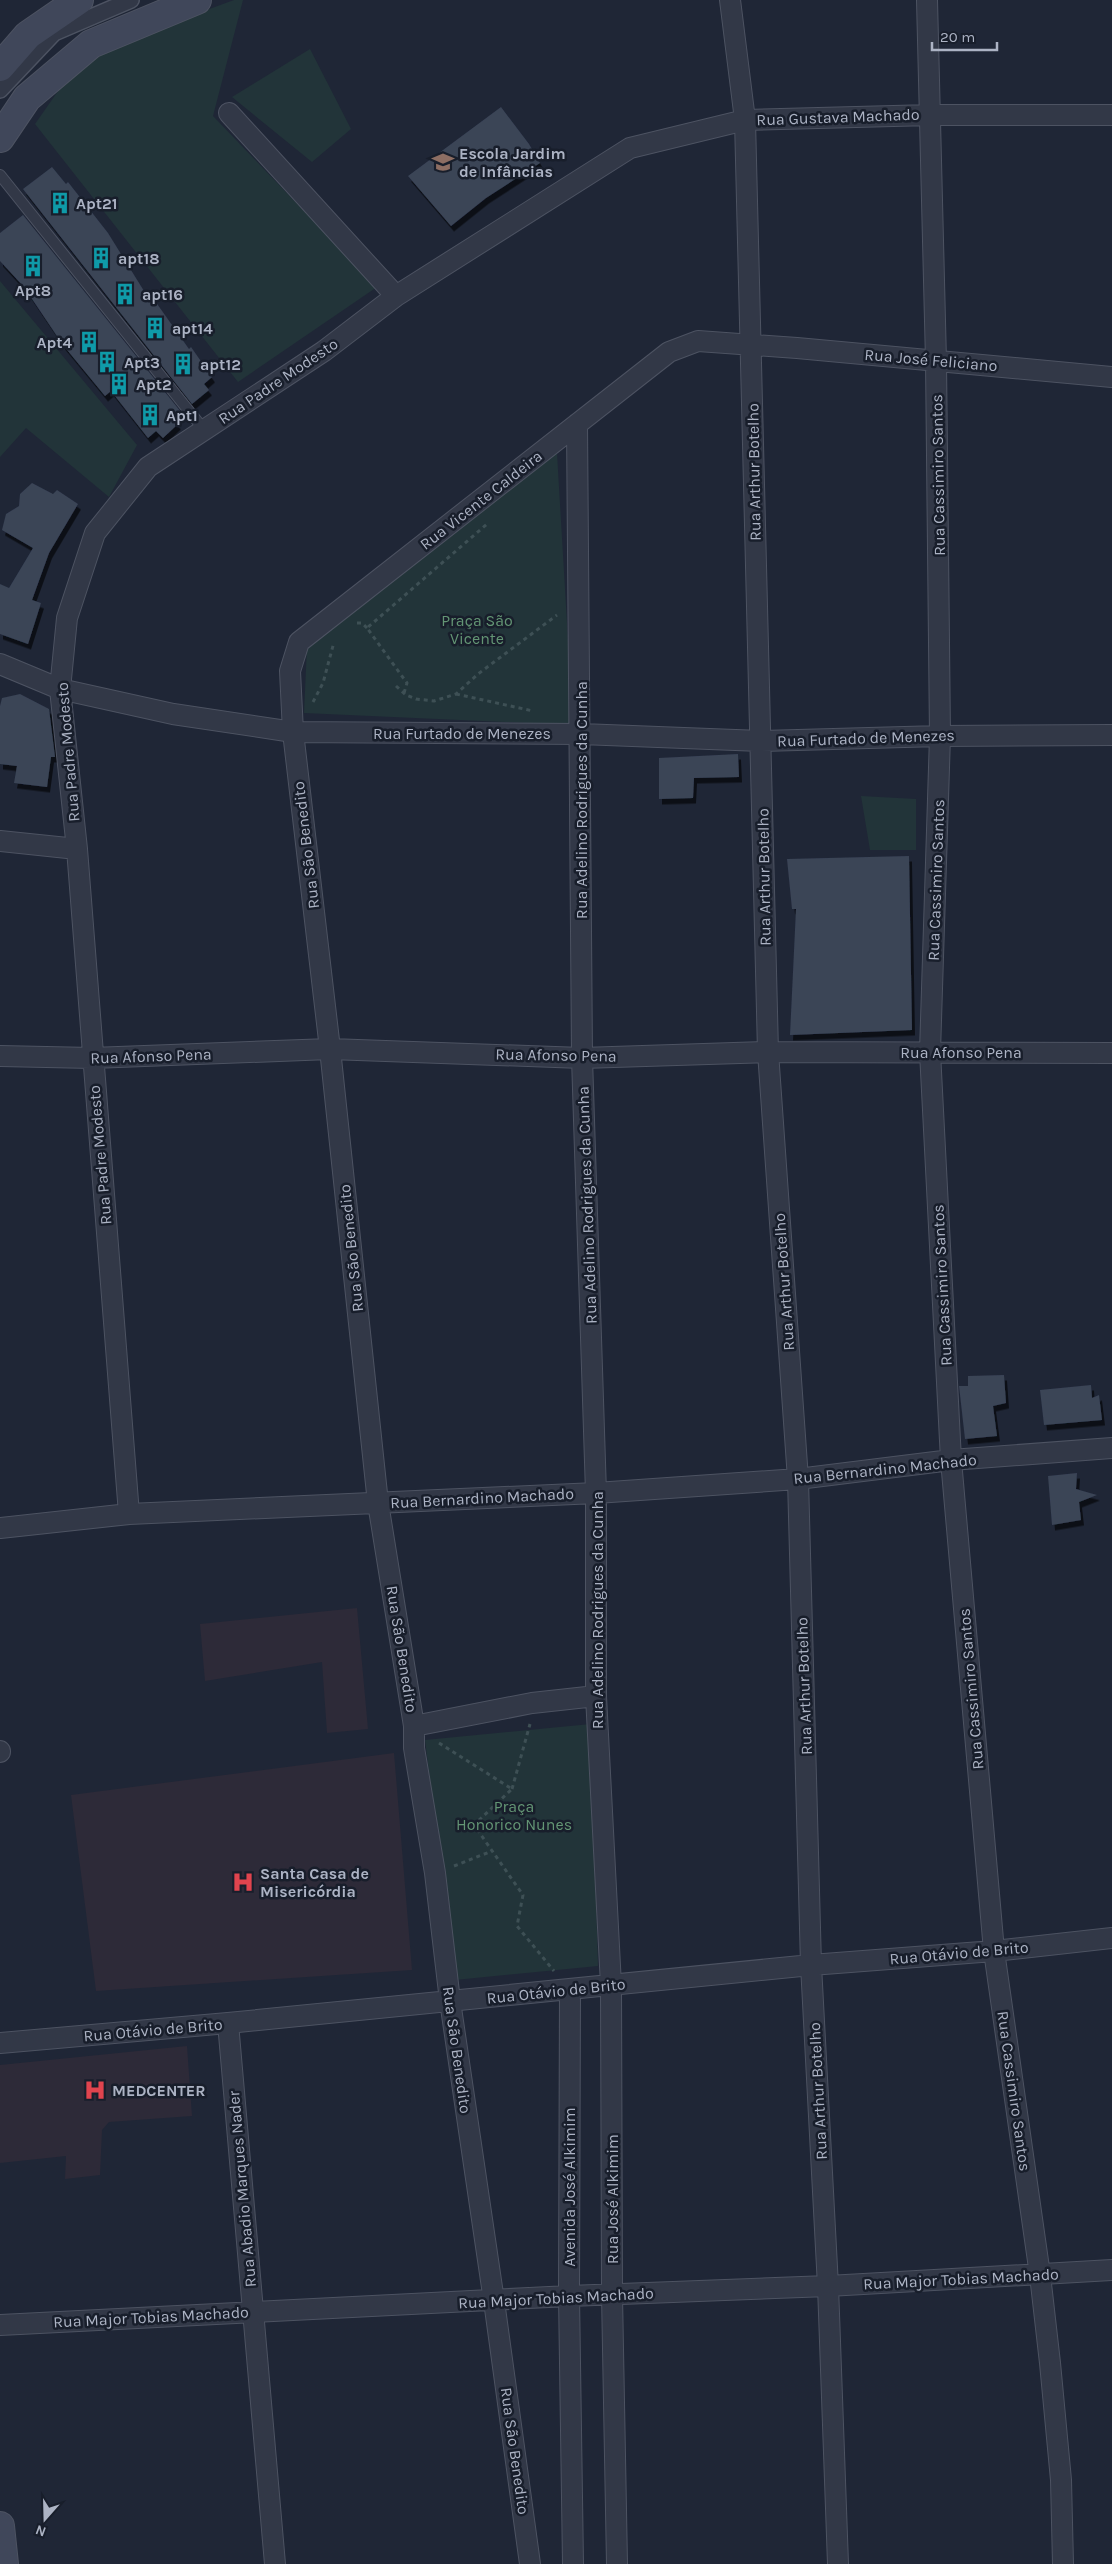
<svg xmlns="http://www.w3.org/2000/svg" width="1112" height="2564" viewBox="0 0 1112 2564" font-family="Karla,sans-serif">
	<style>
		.medical { fill: #2d2a38 }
		.green { fill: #223439 }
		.building { fill: #3a4457; filter: url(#shadow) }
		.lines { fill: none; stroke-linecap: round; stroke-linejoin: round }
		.service-casing { stroke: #4d5362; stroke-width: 12 }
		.pedestrian-casing { stroke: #4d5362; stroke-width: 18 }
		.minor-casing { stroke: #4d5362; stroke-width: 22 }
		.secondary-casing { stroke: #4d5362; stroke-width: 30 }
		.path { stroke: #3e5055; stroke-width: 3; stroke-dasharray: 4 4; stroke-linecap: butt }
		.service { stroke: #323847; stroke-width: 10 }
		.pedestrian { stroke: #323847; stroke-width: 15 }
		.minor { stroke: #323847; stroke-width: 20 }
		.secondary { stroke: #40475a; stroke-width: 28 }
		.labels { text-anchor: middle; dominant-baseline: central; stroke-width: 5; stroke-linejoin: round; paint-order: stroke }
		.street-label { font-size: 16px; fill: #acb3c4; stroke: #181e2b }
		.poi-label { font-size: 16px; font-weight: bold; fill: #acb3c4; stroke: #181e2b; text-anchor: start }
		.park-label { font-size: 16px; fill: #639574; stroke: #181e2b }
	</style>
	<defs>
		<filter id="shadow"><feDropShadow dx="3" dy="5.5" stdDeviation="0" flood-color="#0009"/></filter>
	</defs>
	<rect width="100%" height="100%" fill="#1f2636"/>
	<path class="medical" d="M357,1608l11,121 -41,4 -5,-71 -117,19 -5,-57z
		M394,1753l18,217 -316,21 -25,-196z
		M187,2046l5,70 -83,6 -7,8 -2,45 -35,4 1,-23 -66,7v-98z"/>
	<path class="green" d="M234,0h9l-30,116 164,171 -139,95 -203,-258 35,-50 52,-33z
		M310,49l41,80 -39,33 -80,-65z
		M0,281l137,164 -28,52 -83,-69 -26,29z
		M557,453l16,272 -269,-12 3,-66z
		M861,796l55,3v51h-46z
		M591,1724l7,242 -143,14 -30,-240z"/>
	<path class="building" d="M501,107l28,37 11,19 -54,35 -35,28 -43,-50z
		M52,167l14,17 2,-2 40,51 36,58 11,10 34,48 2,-2 21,30 -8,7 5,6 -17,14 -169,-215z
		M23,215l158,197 -8,7 5,5 -15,14 -7,-7 -8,7 -37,-47 -6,5 -42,-51 -39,-58 -24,-26v-28z
		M32,483l21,11 4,-4 21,14 -29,49 -17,47 9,3 -13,41 -28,-10v-50l9,4 24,-40 -31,-18 4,-16 13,-8 1,-12z
		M20,694l29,15 6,48h-4l-4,30 -33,-4 3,-17 -17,-2v-58l2,-8z
		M738,754l1,23 -45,1 -1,20 -34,1v-41z
		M909,856l3,174 -122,5 6,-126h-4l-5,-50z
		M1004,1375l2,28 -13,3 4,30 -32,3 -6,-53h9v-10z
		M1091,1385l1,13 7,-3 3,25 -58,5 -4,-35z
		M1077,1473l-1,16 21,6 -18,7 2,18 -29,5 -4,-49z"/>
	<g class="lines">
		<g class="service-casing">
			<path id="service" d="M0,175l205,256"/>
		</g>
		<g class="pedestrian-casing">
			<path id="pedestrian" d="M0,90l54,-57 77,-33"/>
		</g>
		<g class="minor-casing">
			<path id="minor" d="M730,0l15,120 23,932 30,427 13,486 17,321 10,278
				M927,0l9,361 4,375 -10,316 21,408 43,491 46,324 10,88 11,117 2,84
				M229,113l167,183
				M577,424l5,634 14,435v203l15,289 1,310 5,269
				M0,664l60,25 113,25 120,18 288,2 180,7 179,-5 172,-1
				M0,841l77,8
				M0,1056l92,2 238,-9 252,9 186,-6 344,1
				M129,1514l-52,-665 -17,-160 7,-71 28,-85 53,-66 176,-116 72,-55 234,-148 115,-28 186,-5h181
				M0,1528l129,-14 467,-21 202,-14 153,-19 161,-12
				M414,1726l118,-23 64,-7
				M0,1751v1
				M570,1990l-1,306 4,268
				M228,2023l47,541
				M0,2043l228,-20 583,-58 183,-14 118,-13
				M0,2325l569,-29 259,-10 284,-16
				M530,2564l-36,-263 -44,-300 -15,-128 -21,-125v-22l-36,-223 -48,-454 -37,-317 -3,-61 9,-29 370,-290 29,-11 99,7 315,29"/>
		</g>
		<g class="secondary-casing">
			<path id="secondary" d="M0,67l28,-32 51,-35
				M0,138l27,-40 64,-54 106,-44
				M0,2526l4,38"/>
		</g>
		<path class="path" d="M357,623h5l5,5
			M396,686l10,9 10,4 18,2 22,-7 22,-20 79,-59
			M404,693l3,-10 -40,-55 120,-104
			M456,694l77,17
			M313,702l10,-19 11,-41
			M439,1743l73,46 -38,36 49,70 -6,31 37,45
			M512,1789l18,-65
			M454,1866l38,-15"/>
		<use href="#service" class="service"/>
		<use href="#pedestrian" class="pedestrian"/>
		<use href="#minor" class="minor"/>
		<use href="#secondary" class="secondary"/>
	</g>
	<defs>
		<g id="school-bare" transform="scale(1.725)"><path d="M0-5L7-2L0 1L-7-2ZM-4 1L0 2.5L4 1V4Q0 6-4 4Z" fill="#8d6e63" stroke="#181e2b" stroke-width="2.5" paint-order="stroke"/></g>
		<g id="building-bare" transform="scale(1.725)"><path d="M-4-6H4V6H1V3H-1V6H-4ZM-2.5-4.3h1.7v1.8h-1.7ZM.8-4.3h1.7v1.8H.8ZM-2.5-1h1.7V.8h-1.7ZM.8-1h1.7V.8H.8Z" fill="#0f9aa8" stroke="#181e2b" stroke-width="2.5" paint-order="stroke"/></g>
		<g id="hospital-bare" transform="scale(1.725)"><path d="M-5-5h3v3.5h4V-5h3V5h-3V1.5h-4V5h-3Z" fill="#e0444e" stroke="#181e2b" stroke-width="2.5" paint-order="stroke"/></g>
	</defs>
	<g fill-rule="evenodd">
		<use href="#school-bare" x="443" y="162"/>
		<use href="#building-bare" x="60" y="203"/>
		<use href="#building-bare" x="101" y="258"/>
		<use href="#building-bare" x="33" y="266"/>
		<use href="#building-bare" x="125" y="294"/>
		<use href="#building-bare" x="155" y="328"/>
		<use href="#building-bare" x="89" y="342"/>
		<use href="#building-bare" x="107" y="362"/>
		<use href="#building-bare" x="183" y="364"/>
		<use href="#building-bare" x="119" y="384"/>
		<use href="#building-bare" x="150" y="415"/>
		<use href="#hospital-bare" x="243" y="1882"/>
		<use href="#hospital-bare" x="95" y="2090"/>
	</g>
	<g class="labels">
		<g class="street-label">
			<text transform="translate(838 117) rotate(-2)">Rua Gustava Machado</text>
			<text transform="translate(931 360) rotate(5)">Rua José Feliciano</text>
			<text transform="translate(278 381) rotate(-34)">Rua Padre Modesto</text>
			<text transform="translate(754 472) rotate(-91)">Rua Arthur Botelho</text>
			<text transform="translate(938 475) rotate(-91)">Rua Cassimiro Santos</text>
			<text transform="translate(481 500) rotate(-38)">Rua Vicente Caldeira</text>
			<text x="462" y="733">Rua Furtado de Menezes</text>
			<text transform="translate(866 738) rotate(-2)">Rua Furtado de Menezes</text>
			<text transform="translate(68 752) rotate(-95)">Rua Padre Modesto</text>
			<text transform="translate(581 800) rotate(-90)">Rua Adelino Rodrigues da Cunha</text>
			<text transform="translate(306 845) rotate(-97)">Rua São Benedito</text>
			<text transform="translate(764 877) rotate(-91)">Rua Arthur Botelho</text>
			<text transform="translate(936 880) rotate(-88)">Rua Cassimiro Santos</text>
			<text x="961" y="1052">Rua Afonso Pena</text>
			<text transform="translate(556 1055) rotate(1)">Rua Afonso Pena</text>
			<text transform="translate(151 1056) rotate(-2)">Rua Afonso Pena</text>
			<text transform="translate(100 1155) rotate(-95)">Rua Padre Modesto</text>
			<text transform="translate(587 1205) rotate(-92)">Rua Adelino Rodrigues da Cunha</text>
			<text transform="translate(351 1248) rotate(-96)">Rua São Benedito</text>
			<text transform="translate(784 1282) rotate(-94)">Rua Arthur Botelho</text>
			<text transform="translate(942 1285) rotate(-93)">Rua Cassimiro Santos</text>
			<text transform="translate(885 1469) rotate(-6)">Rua Bernardino Machado</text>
			<text transform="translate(482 1498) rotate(-3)">Rua Bernardino Machado</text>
			<text transform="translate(597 1610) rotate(-90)">Rua Adelino Rodrigues da Cunha</text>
			<text transform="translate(402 1649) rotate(81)">Rua São Benedito</text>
			<text transform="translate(804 1686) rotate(-92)">Rua Arthur Botelho</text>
			<text transform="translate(971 1689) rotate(-95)">Rua Cassimiro Santos</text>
			<text transform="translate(959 1953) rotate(-5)">Rua Otávio de Brito</text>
			<text transform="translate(556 1991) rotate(-6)">Rua Otávio de Brito</text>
			<text transform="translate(153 2030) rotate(-5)">Rua Otávio de Brito</text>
			<text transform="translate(457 2050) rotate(82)">Rua São Benedito</text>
			<text transform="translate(818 2091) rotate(-93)">Rua Arthur Botelho</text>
			<text transform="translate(1014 2091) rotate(82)">Rua Cassimiro Santos</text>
			<text transform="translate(569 2187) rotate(-90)">Avenida José Alkimim</text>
			<text transform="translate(242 2189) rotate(-95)">Rua Abadio Marques Nader</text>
			<text transform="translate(612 2199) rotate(-90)">Rua José Alkimim</text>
			<text transform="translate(961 2279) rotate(-3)">Rua Major Tobias Machado</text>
			<text transform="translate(556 2298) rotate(-3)">Rua Major Tobias Machado</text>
			<text transform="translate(151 2317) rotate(-3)">Rua Major Tobias Machado</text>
			<text transform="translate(515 2451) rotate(82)">Rua São Benedito</text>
		</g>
		<g class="poi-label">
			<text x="459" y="153">Escola Jardim<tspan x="459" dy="18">de Infâncias</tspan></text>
			<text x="76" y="203">Apt21</text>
			<text x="118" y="258">apt18</text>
			<text x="33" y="290" text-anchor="middle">Apt8</text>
			<text x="142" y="294">apt16</text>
			<text x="172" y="328">apt14</text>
			<text x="72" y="342" text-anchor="end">Apt4</text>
			<text x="124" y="362">Apt3</text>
			<text x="200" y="364">apt12</text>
			<text x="136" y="384">Apt2</text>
			<text x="166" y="415">Apt1</text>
			<text x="260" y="1873">Santa Casa de<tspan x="260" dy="18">Misericórdia</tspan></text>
			<text x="112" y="2090">MEDCENTER</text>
		</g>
		<g class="park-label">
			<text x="477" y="620">Praça São<tspan x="477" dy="18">Vicente</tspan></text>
			<text x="514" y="1806">Praça<tspan x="514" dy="18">Honorico Nunes</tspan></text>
		</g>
	</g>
	<g transform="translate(45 2519) rotate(200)" stroke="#181e2b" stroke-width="4" paint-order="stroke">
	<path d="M0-4L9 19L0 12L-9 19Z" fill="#acb3c4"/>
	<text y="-8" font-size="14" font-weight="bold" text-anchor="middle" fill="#acb3c4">N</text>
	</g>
	<path d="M932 42v8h65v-8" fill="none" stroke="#acb3c4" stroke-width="2.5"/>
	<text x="940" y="42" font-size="15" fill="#acb3c4" stroke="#181e2b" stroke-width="4" paint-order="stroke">20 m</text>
</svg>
